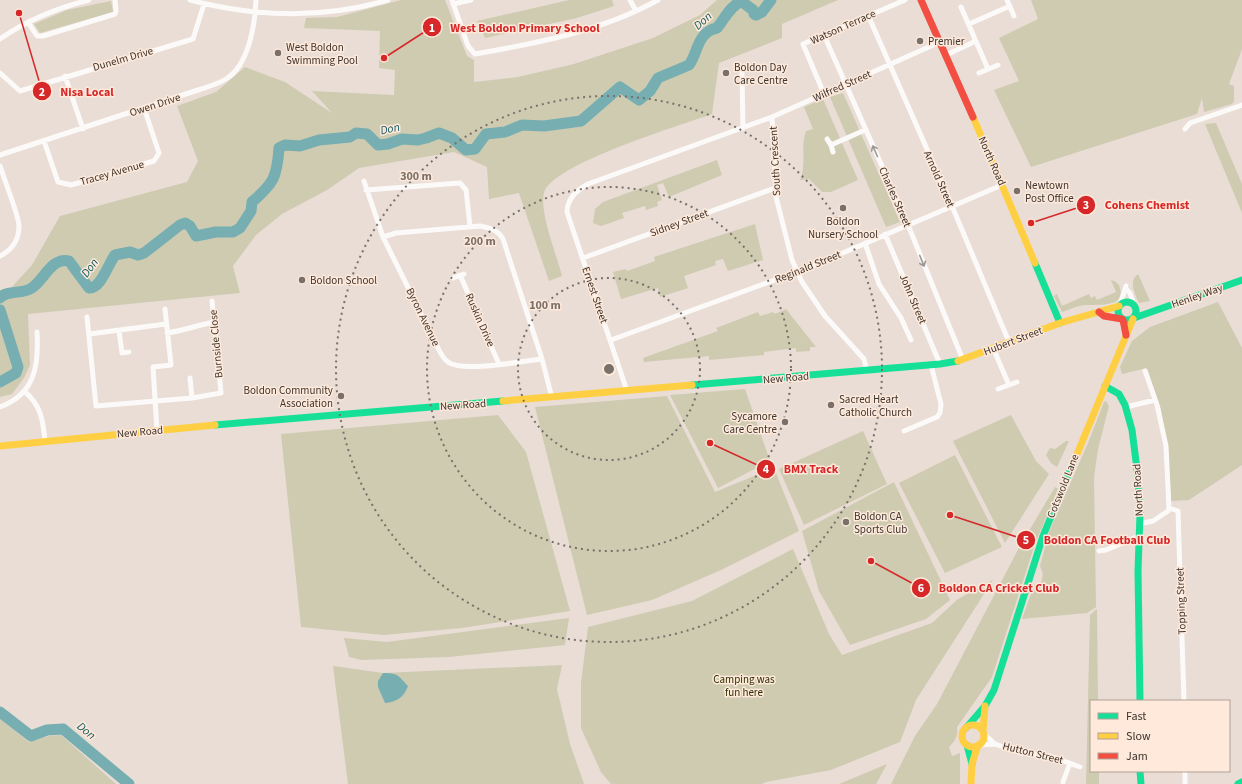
<svg xmlns="http://www.w3.org/2000/svg" width="1242" height="784" viewBox="0 0 1242 784" font-family="'Source Sans 3',sans-serif">
	<style>
		.green { fill: #cecbb1 }
		.water { fill: #76aeb1 }
		.lines { fill: none; stroke-linecap: round; stroke-linejoin: round }
		.river { stroke: #76aeb1; stroke-width: 11 }
		.street { stroke: #fcfaf9; stroke-width: 5 }
		.fast { stroke: #16e098; stroke-width: 7 }
		.slow { stroke: #ffcf43; stroke-width: 7 }
		.jam { stroke: #f24e42; stroke-width: 7 }
		.oneway { stroke: #9c9894 }
		.ring { fill: none; stroke: #797069; stroke-width: 2; stroke-dasharray: 2 4 }
		.poi-dot { fill: #797069; stroke: #fee9da; stroke-width: 1.5 }
		.labels { text-anchor: middle; dominant-baseline: central; stroke-width: 3; stroke-linejoin: round; paint-order: stroke }
		.street-label { font-size: 11px; fill: #3d352f; stroke: #fee9da }
		.poi-label { font-size: 11px; fill: #3d352f; stroke: #fee9da; text-anchor: start }
		.park-label { font-size: 11px; fill: #2d2f00; stroke: #fee9da }
		.water-label { font-size: 12px; font-style: italic; fill: #125b61; stroke: #fee9da }
		.centre { fill: #797069; stroke: #fee9da; stroke-width: 2 }
		.ring-label { font-size: 12px; text-anchor: middle; font-weight: bold; fill: #797069; stroke: #fee9da; stroke-width: 3; stroke-linejoin: round; paint-order: stroke }
		.leader { fill: none; stroke: #d62828; stroke-width: 1.5 }
		.callout-dot { fill: #d62828; stroke: #fee9da; stroke-width: 1.5 }
		.mark-label { font-size: 12px; text-anchor: middle; font-weight: bold; fill: #fff }
		.callout-label { font-size: 12px; text-anchor: middle; font-weight: bold; fill: #d62828; stroke: #fee9da; stroke-width: 3; stroke-linejoin: round; paint-order: stroke }
	</style>
	<rect width="100%" height="100%" fill="#e9ddd5"/>
	<path class="green" d="M401,0h44l22,56 7,4v22l44,-5 56,-13 79,-26 47,-23 17,-15h121l-56,24v14l-63,25 -7,51c-30,11 -161,50 -168,79 -5,19 13,63 18,83l-13,5 -30,-88 -30,6 -2,-32 -33,-15 -95,16 -32,22 -45,24 -26,21 -23,31 7,27 -212,21 2,51 -6,13 -12,16 -12,3v-107l10,-1 22,-24 28,-49 127,-34 11,-21 -21,-55 39,-14 29,-25 40,15 47,31 -20,-22 82,4 1,-25 -16,-2 1,-37 -76,-3 2,-10 31,-1z
		M569,0h43l2,6 -37,12 -92,20 -8,-17z
		M1031,0h211v49l-13,35 5,2v15l-2,3 -28,8 -2,-14 -5,16 -166,53 -37,-77 25,-9 -20,-43 39,-19z
		M111,1l2,11 -73,21 -6,-9 33,-14z
		M843,93l57,129 -14,5 -56,-130z
		M823,99l35,81 -27,12h-9l-13,-13 -9,1c7,-16 0,-33 6,-49l7,-2 -9,-22z
		M1216,123l26,61v29l-37,-89z
		M717,160l5,15 -53,22 -6,-14 -6,2 5,15 -5,2 1,4 -12,4 -1,-4 -23,7 2,5 -23,8 -8,-3 2,-14 8,-7z
		M755,224l8,36 -35,11 -5,-12 -8,2 1,4 -32,11 4,12 -28,9 -2,-9 -37,11 -8,-27 13,-3 1,2 28,-10 -1,-4z
		M1138,274l1,2 11,25 -11,2c-4,-9 -11,-22 -1,-29z
		M1111,280c4,1 8,3 9,8 5,20 -23,16 -34,17 -8,0 -17,5 -24,7l-8,-16 3,-2 5,12 27,-12 2,4 4,-2 2,4 19,-8z
		M1218,302l24,46v117l-53,35 -18,1 -4,-56 -6,-36 -14,-41 -25,6 -2,-7 12,-26 18,-14z
		M786,309l30,38h-6v4l-14,1v-4l-32,4v3l-55,5v-4l-65,6 -1,-4 75,-27 -2,-3 42,-16 2,4 13,-4 2,2z
		M745,389l25,72 -52,27 -48,-93z
		M667,396l48,96 59,-24 25,63 -78,39 -69,30 -65,15 -52,-208z
		M1106,401l3,5 -11,43 -4,28 2,130 -9,6 -65,6 12,-34 7,-2 2,-9 -3,-8 9,-34 39,-89 16,-41z
		M498,415l28,37 44,159 -108,17 -79,7 -82,-8 -20,-193z
		M1011,415l25,46 13,13 -44,69 -52,-102z
		M863,431l24,53 -83,41 -25,-56z
		M1066,441h3l-12,26 -6,-4 -5,-8 4,-7 5,1z
		M955,455l47,92 -57,26 -46,-90z
		M894,482l56,118 -24,19 -76,26 -31,-54 -17,-60z
		M1055,487l3,2 -23,55 -43,133 -35,50c1,10 -2,14 -8,20l3,9 8,-3v31h-69l24,-48 22,-32 83,-158z
		M793,549l36,85 13,21 90,-32 26,-24 35,-19 -77,120 -16,42 -69,28 -65,12 -4,2h-151l-10,-12 -20,-44v-45l7,-56 104,-26z
		M1097,609l1,92h-7v70h8v13h-13l4,-169z
		M569,618l-4,27 -116,12 -88,3 -12,-3 -5,-19 43,4z
		M562,665l-5,24 13,55 14,40h-236l-15,-118 50,7z
		M0,719l29,23 20,-6 12,-1 55,49h-116z
		M887,764l-11,20h-37z"/>
	<path class="water" d="M383,673c16,0 15,3 25,13 -4,11 -11,16 -23,17l-7,-16v-6z"/>
	<g class="lines">
		<path class="river" d="M0,298c7,-8 21,-4 30,-9 13,-6 21,-33 39,-28l20,27c12,1 19,-24 26,-33l15,-3 8,3 6,-2 36,-28 5,-2 5,3 6,10 20,-4h17l7,-4 11,-17 1,-9c22,-19 25,-25 27,-54l6,-3 15,1 19,-6 31,-3 6,-4 11,1 11,11 10,-1 14,-5 16,1 8,-2 13,-5 13,5 14,12 9,-1 11,-15 19,-2 17,-7 22,1 37,-5 39,-34 19,13 11,-9 8,-13 31,-13c9,-12 8,-33 28,-37 8,-10 12,-20 24,-27l12,9 1,4 2,1 6,-3 9,-12
			M0,310l18,57 -2,6 -16,9
			M0,712l31,24 16,-6 16,-1 66,55"/>
		<path class="street" d="M190,0c65,17 133,19 198,0
			M452,0l16,46 7,8c63,-11 127,-23 183,-54
			M630,0l6,11
			M1007,0l7,16
			M453,4l18,-4
			M961,7l27,62
			M868,15l84,191 57,136
			M28,22l9,14h6l72,-22 1,-3 -1,-11
			M969,24l41,-18
			M824,35l84,190 55,135
			M0,39c27,-19 57,-31 89,-39
			M946,55l30,-14
			M0,73l20,18 173,-52 11,-35
			M742,73l1,55
			M979,73l19,-8
			M65,76l18,53
			M824,94l-21,-50 102,-44
			M772,117l4,80 16,63 10,22 23,34 39,43 3,12
			M1185,129l5,-6 52,-18
			M827,139l4,6 34,-15
			M44,141l14,41 13,3 83,-24 5,-8 -15,-45
			M831,145l2,7
			M0,155l198,-65c9,-3 20,-6 28,-11 23,-14 29,-55 30,-79
			M0,166c4,13 19,50 19,60 0,14 -7,24 -19,30
			M364,181l19,56 56,113c2,4 5,9 9,12 14,11 75,-1 94,-3
			M366,190l94,-7 6,7 4,36
			M885,234l55,130
			M383,237l13,-4 84,-7c10,2 18,4 23,13l39,120 10,39
			M865,243l14,41 22,34 10,22
			M583,258l192,-70
			M460,275l39,89
			M453,278l11,-4
			M1126,289l4,4 4,12
			M1120,305l6,-19
			M87,317l9,89 96,-8 29,-5 -9,-92
			M119,331l3,22 7,-1
			M167,333c16,-2 31,-8 47,-11
			M89,334l77,-10
			M611,340l199,-73 192,-82
			M993,348l16,37
			M190,378l2,20
			M998,389l19,-7
			M24,391c17,14 19,29 21,50
			M627,391l-60,-179c0,-14 10,-22 21,-28l184,-67 168,-75
			M0,407c35,-13 39,-41 37,-75
			M1126,407l29,-7
			M157,431l-4,-64 18,-2 -6,-56
			M904,431l33,-14 3,-4 1,-9 -10,-39
			M1169,508l9,3 6,190
			M1139,524l14,-3 15,-10 1,-3 -3,-62 -9,-41 -12,-34
			M1099,551l7,-1 33,-14
			M983,733l12,11
			M979,745l16,-1 26,9 29,3 30,11
			M1185,771v13
			M1063,782l7,-19"/>
		<path class="fast" d="M1035,263l25,60
			M1118 311a9 9 0 1 1 18 0a9 9 0 1 1-18 0Z
			M1134,318l108,-38
			M692,385l248,-21 18,-3
			M1105,386l14,8 6,11 7,25 6,47 2,37 -2,57 2,130
			M215,425l288,-24
			M966,728l19,-22 9,-16 49,-154 32,-77
			M967,745l5,19
			M1140,771l1,13
			M1238,784l4,-2"/>
		<path class="slow" d="M973,117l62,146
			M958,361l102,-38 59,-17
			M503,401l189,-16
			M0,446l215,-21
			M1075,459l58,-140
			M962 736a11 11 0 1 1 22 0a11 11 0 1 1-22 0Z
			M983,731l2,-25
			M971,784l1,-20 6,-19"/>
		<path class="jam" d="M921,0l52,117
			M1099,312l5,4 18,3
			M1123,320l3,15"/>
	</g>
	<defs><path id="oneway-shaft" d="M-6 0H5M1.5-3L5.5 0L1.5 3" fill="none" stroke-width="1.6" stroke-linecap="round" stroke-linejoin="round"/></defs>
	<g class="oneway">
		<use href="#oneway-shaft" transform="translate(875 151) rotate(-114)"/>
		<use href="#oneway-shaft" transform="translate(922 261) rotate(68)"/>
	</g>
	<g class="ring">
		<circle cx="609" cy="369" r="91"/>
		<circle cx="609" cy="369" r="182"/>
		<circle cx="609" cy="369" r="273"/>
	</g>
	<g class="poi-dot">
		<circle cx="920" cy="41" r="4"/>
		<circle cx="278" cy="53" r="4"/>
		<circle cx="726" cy="73" r="4"/>
		<circle cx="1017" cy="191" r="4"/>
		<circle cx="843" cy="208" r="4"/>
		<circle cx="302" cy="280" r="4"/>
		<circle cx="341" cy="396" r="4"/>
		<circle cx="831" cy="405" r="4"/>
		<circle cx="785" cy="422" r="4"/>
		<circle cx="846" cy="522" r="4"/>
	</g>
	<g class="labels">
		<g class="street-label">
			<text transform="translate(843 27) rotate(-24)">Watson Terrace</text>
			<text transform="translate(123 59) rotate(-16)">Dunelm Drive</text>
			<text transform="translate(842 86) rotate(-24)">Wilfred Street</text>
			<text transform="translate(155 105) rotate(-18)">Owen Drive</text>
			<text transform="translate(775 161) rotate(-93)">South Crescent</text>
			<text transform="translate(992 161) rotate(66)">North Road</text>
			<text transform="translate(112 173) rotate(-16)">Tracey Avenue</text>
			<text transform="translate(939 179) rotate(66)">Arnold Street</text>
			<text transform="translate(895 197) rotate(66)">Charles Street</text>
			<text transform="translate(679 223) rotate(-20)">Sidney Street</text>
			<text transform="translate(808 267) rotate(-22)">Reginald Street</text>
			<text transform="translate(595 295) rotate(71)">Ernest Street</text>
			<text transform="translate(1197 296) rotate(-19)">Henley Way</text>
			<text transform="translate(913 299) rotate(67)">John Street</text>
			<text transform="translate(423 317) rotate(64)">Byron Avenue</text>
			<text transform="translate(480 320) rotate(66)">Ruskin Drive</text>
			<text transform="translate(1013 341) rotate(-21)">Hubert Street</text>
			<text transform="translate(216 344) rotate(-95)">Burnside Close</text>
			<text transform="translate(786 378) rotate(-5)">New Road</text>
			<text transform="translate(463 405) rotate(-4)">New Road</text>
			<text transform="translate(140 432) rotate(-5)">New Road</text>
			<text transform="translate(1063 486) rotate(-68)">Cotswold Lane</text>
			<text transform="translate(1138 490) rotate(-93)">North Road</text>
			<text transform="translate(1181 601) rotate(-92)">Topping Street</text>
			<text transform="translate(1033 753) rotate(14)">Hutton Street</text>
		</g>
		<g class="poi-label">
			<text x="928" y="41">Premier</text>
			<text x="286" y="47">West Boldon<tspan x="286" dy="13">Swimming Pool</tspan></text>
			<text x="734" y="67">Boldon Day<tspan x="734" dy="13">Care Centre</tspan></text>
			<text x="1025" y="185">Newtown<tspan x="1025" dy="13">Post Office</tspan></text>
			<text x="843" y="221" text-anchor="middle">Boldon<tspan x="843" dy="13">Nursery School</tspan></text>
			<text x="310" y="280">Boldon School</text>
			<text x="333" y="390" text-anchor="end">Boldon Community<tspan x="333" dy="13">Association</tspan></text>
			<text x="839" y="399">Sacred Heart<tspan x="839" dy="13">Catholic Church</tspan></text>
			<text x="777" y="416" text-anchor="end">Sycamore<tspan x="777" dy="13">Care Centre</tspan></text>
			<text x="854" y="516">Boldon CA<tspan x="854" dy="13">Sports Club</tspan></text>
		</g>
		<g class="park-label">
			<text x="744" y="679">Camping was<tspan x="744" dy="13">fun here</tspan></text>
		</g>
		<g class="water-label">
			<text transform="translate(703 21) rotate(-42)">Don</text>
			<text transform="translate(390 129) rotate(-12)">Don</text>
			<text transform="translate(90 268) rotate(-54)">Don</text>
			<text transform="translate(86 731) rotate(40)">Don</text>
		</g>
	</g>
	<circle cx="609" cy="369" r="6" class="centre"/>
	<g class="ring-label">
		<text x="416" y="180">300 m</text>
		<text x="480" y="245">200 m</text>
		<text x="545" y="309">100 m</text>
	</g>
	<path class="leader" d="M384 58L432 27M19 13L42 91M1031 223L1086 205M710 443L766 469M950 515L1026 540M871 561L921 588"/>
	<g class="callout-dot">
		<circle cx="384" cy="58" r="4"/>
		<circle cx="19" cy="13" r="4"/>
		<circle cx="1031" cy="223" r="4"/>
		<circle cx="710" cy="443" r="4"/>
		<circle cx="950" cy="515" r="4"/>
		<circle cx="871" cy="561" r="4"/>
		<circle cx="432" cy="27" r="10"/>
		<circle cx="42" cy="91" r="10"/>
		<circle cx="1086" cy="205" r="10"/>
		<circle cx="766" cy="469" r="10"/>
		<circle cx="1026" cy="540" r="10"/>
		<circle cx="921" cy="588" r="10"/>
	</g>
	<g class="mark-label">
		<text x="432" y="32">1</text>
		<text x="42" y="96">2</text>
		<text x="1086" y="209">3</text>
		<text x="766" y="473">4</text>
		<text x="1026" y="544">5</text>
		<text x="921" y="592">6</text>
	</g>
	<g class="callout-label">
		<text x="525" y="32">West Boldon Primary School</text>
		<text x="87" y="96">Nisa Local</text>
		<text x="1147" y="209">Cohens Chemist</text>
		<text x="811" y="473">BMX Track</text>
		<text x="1107" y="544">Boldon CA Football Club</text>
		<text x="999" y="592">Boldon CA Cricket Club</text>
	</g>
	<rect x="1090" y="700" width="140" height="72" fill="#fee9da" stroke="#b1a196"/>
	<rect x="1098" y="713" width="20" height="6" fill="#16e098" stroke="#b1a196"/>
	<text x="1126" y="720" font-size="12" fill="#3d352f">Fast</text>
	<rect x="1098" y="733" width="20" height="6" fill="#ffcf43" stroke="#b1a196"/>
	<text x="1126" y="740" font-size="12" fill="#3d352f">Slow</text>
	<rect x="1098" y="753" width="20" height="6" fill="#f24e42" stroke="#b1a196"/>
	<text x="1126" y="760" font-size="12" fill="#3d352f">Jam</text>
</svg>
